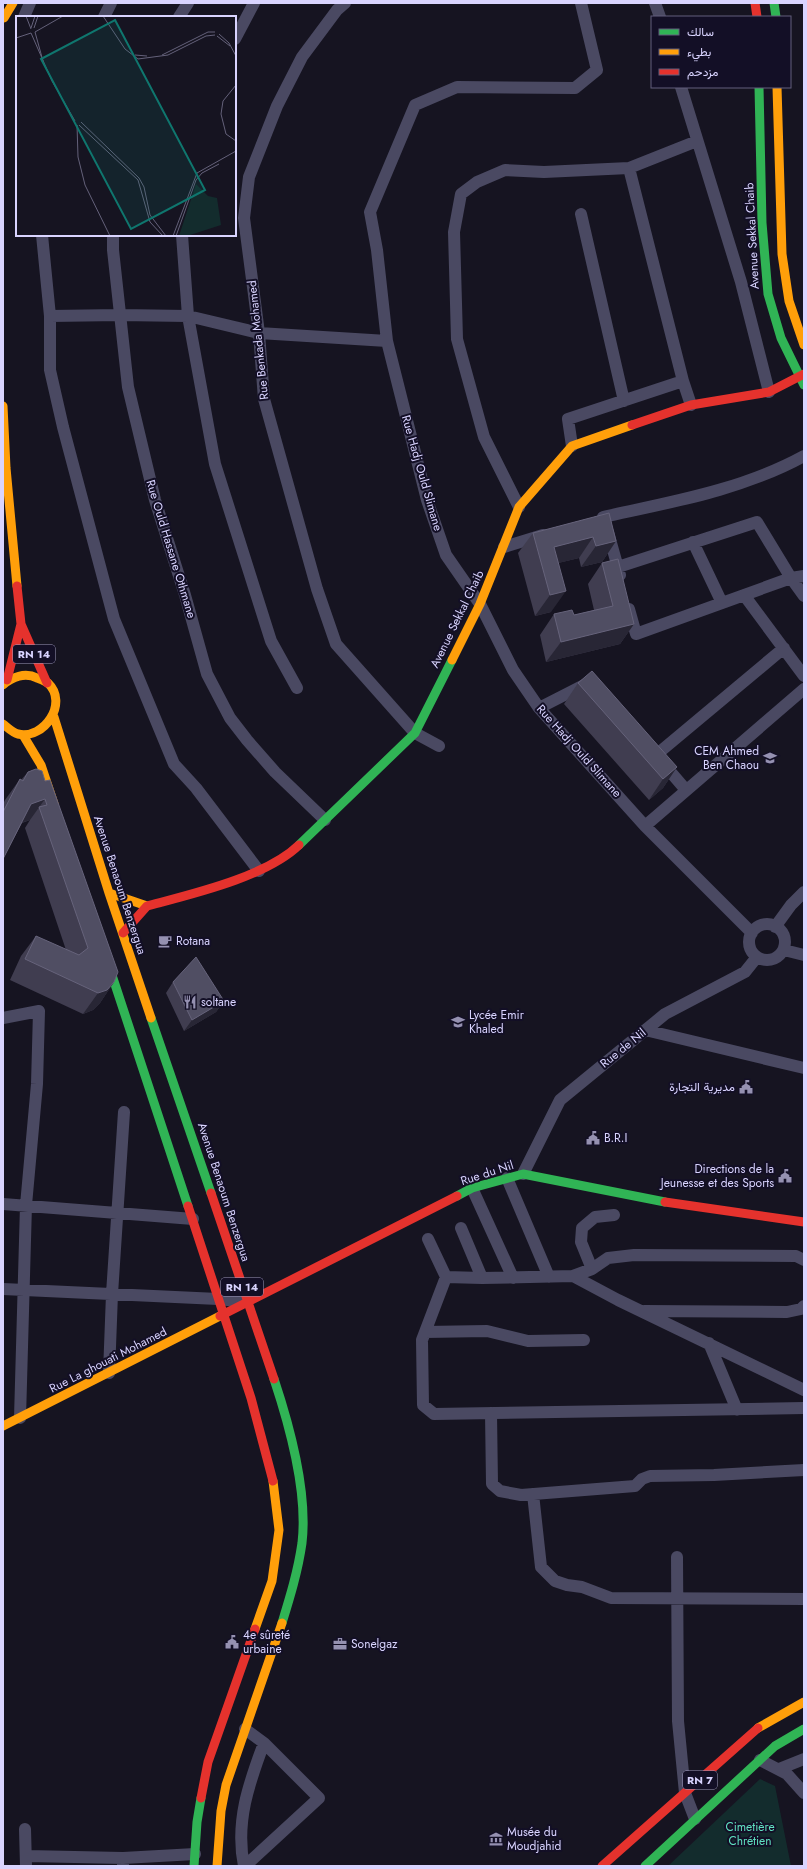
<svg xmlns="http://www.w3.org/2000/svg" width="807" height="1869" viewBox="0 0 807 1869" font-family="Jost,Vazirmatn,sans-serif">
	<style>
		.green { fill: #132c2d }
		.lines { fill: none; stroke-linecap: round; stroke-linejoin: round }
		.street { stroke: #4a4962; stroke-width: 12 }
		.fast { stroke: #30b455; stroke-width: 9 }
		.slow { stroke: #ff9f0a; stroke-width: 9 }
		.jam { stroke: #e5322d; stroke-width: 9 }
		.wall { fill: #403d50 }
		.shaded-wall { fill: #282635 }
		.building { fill: #504e63; stroke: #66637b }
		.labels { text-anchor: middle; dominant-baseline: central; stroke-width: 4; stroke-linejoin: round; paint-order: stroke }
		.shield { fill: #130f26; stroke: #9e99be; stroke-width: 1 }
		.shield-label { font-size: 11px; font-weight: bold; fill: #d9d4ff }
		.street-label { font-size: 12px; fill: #d9d4ff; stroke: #130f26 }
		.poi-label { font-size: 12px; fill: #d9d4ff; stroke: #130f26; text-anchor: start }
		.park-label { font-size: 12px; fill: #5fe0c0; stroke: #130f26 }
		.inset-road { fill: none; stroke: #64617a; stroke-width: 1 }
		.view { fill: #0f766e; fill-opacity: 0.15; stroke: #0f766e; stroke-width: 2 }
		.inset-edge { fill: none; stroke: #d9d4ff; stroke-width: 2 }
	</style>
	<rect width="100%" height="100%" fill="#161421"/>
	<path class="green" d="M760,1779l15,7 16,80h-123z"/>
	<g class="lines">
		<path class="street" d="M345,3l-8,7 -35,47 -25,49 -28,71 -5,41 15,115 5,66 53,190 19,55 79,89 24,13
			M581,3l16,67 -22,18 -118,-1 -42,18 -45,107 7,38 10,91 40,159 19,55 34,49 33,66 26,38 106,118 107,107
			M655,3l5,14
			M24,17l6,-14
			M104,17l7,-14
			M179,17l9,-14
			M235,39l19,-36
			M681,87l60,195 28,110
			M629,168l54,213 8,24
			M581,214l43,187
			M42,235l8,81v54l13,57 51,192 60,145 22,24 63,83
			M113,235v15l15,137 27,113 30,95 22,79 23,44 17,22 28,32 50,48
			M182,235l6,81 27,148 56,177 26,47
			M50,316l70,-1 68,1 71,17 128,8
			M572,446l-4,-27 115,-38
			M519,507l-35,-70 -27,-98 -3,-107 7,-38 16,-12 28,-12 39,2 85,-4 68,-27
			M603,517c68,-15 139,-27 201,-61
			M608,532l12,43
			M693,542l29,61
			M504,547l39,-12
			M618,567l139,-45 34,56 13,-2
			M744,595l60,81
			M629,609l7,25 155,-56 13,18
			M539,708l47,-24
			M651,749l5,6 128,-107
			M662,762l24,28
			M645,826l159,-137
			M749 942a18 18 0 1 1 36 0a18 18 0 1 1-36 0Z
			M775,927l16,-22 13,-13
			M784,950l20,5
			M3,1018l36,-7 -2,73 -11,121 -6,213
			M645,1030l159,38
			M523,1174l37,-74 105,-86 80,-42 12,-15
			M507,1178l42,99
			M472,1188l41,90
			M3,1204l190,15
			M614,1215l-19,2 -13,11 -1,14 11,27 16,-11 26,-3 162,1 8,4
			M461,1228l21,50
			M428,1239l18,38
			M592,1269l-19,7 -91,2 -36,-1 -24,63 1,65 11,9 370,-6
			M573,1276l45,24 186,90
			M3,1289l215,10 29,3
			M644,1311l143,1 14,-3 3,-3
			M425,1332l62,-1 41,10 56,-1
			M709,1343l28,67
			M109,1373l3,-79 12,-182
			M491,1413l1,71 8,7 21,4 114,-9 7,-7 8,-3 64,-1 90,-5
			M533,1494l8,73 14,14 12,4 15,2 29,11 193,1
			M677,1557l1,164 7,72 10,26
			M760,1760l27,14 17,19
			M779,1769l25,-10
			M25,1829l1,37
			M26,1856l97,2
			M123,1865v-7l72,-4
			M244,1866c-9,-44 5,-83 20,-123
			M245,1866l74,-68 -55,-55 -19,-14"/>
		<path class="fast" d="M774,3l2,14
			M759,87l3,136 6,71 13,44 23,47
			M299,845l116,-112 37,-73
			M106,957l82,249
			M151,1018l60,175
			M457,1196l15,-8 51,-14 142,28
			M274,1379c16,48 34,113 28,164 -4,28 -12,54 -20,80
			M194,1866l3,-44 4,-24
			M645,1866l130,-120 29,-17"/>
		<path class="slow" d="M4,18l9,-15
			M777,87l5,167 7,47 15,44
			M3,406l3,62 11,118
			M452,660l28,-56 39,-97 53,-61 60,-21
			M3,685c9,-8 22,-13 34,-7 3,1 8,3 11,5 21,20 -4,57 -30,51 -5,-1 -11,-7 -15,-10
			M54,717l55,176 42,125
			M23,735l18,30 13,39
			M109,893l38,13
			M3,1426l217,-110
			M255,1629l17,-48 7,-51 -6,-49
			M758,1728l46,-26
			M217,1866l4,-55 5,-26 56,-162"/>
		<path class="jam" d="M755,3l2,14
			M632,425l59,-20 78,-13 35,-18
			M21,624l26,59
			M7,680l14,-56 -4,-38
			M147,906c45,-12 119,-29 152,-61
			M123,933l24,-27
			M211,1193l63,186
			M665,1202l139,20
			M188,1206l63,192 22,83
			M220,1316l237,-120
			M201,1798l7,-36 47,-133
			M602,1866l156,-138"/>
	</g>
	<path class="wall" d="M609,513l7,28 -14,21 -21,5 -2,-9 -21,5 -7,49 -16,4 -17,-63 15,-20z
		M602,563l32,61 -14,20 -74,18 -6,-27 14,-21 20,1 20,-5 -6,-26z
		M578,683l99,84 -14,21 -14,12 -85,-96z
		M36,769l78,213 -14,21 -7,7 -10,4 -73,-34 11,-24 15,-20 30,14 -41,-122 5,-8 -8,3 -19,36v-55l2,-4 15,-21 1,1 7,-8z
		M173,982l51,19 -8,11 -32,19 -18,-38z"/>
	<path class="shaded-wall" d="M593,537l-14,21 -37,9 12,-20z
		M616,541l-14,21 -21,5 15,-21z
		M566,591l-15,21 -16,4 15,-21z
		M634,624l-14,20 -74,18 15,-20z
		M677,767l-14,21 -14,12 14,-21z
		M45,799l-15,21 -13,4 14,-20z
		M114,982l-14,21 -7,7 -10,4 15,-21z
		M224,1001l-8,11 -32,19 8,-11z"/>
	<path class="building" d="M609,513l7,28 -20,5 -3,-9 -39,10 12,44 -16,4 -17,-62z
		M618,559l16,65 -73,18 -7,-28 18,-4 2,5 39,-9 -11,-43z
		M592,671l85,96 -14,12 -85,-96z
		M36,769l6,2 3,10 5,-1 68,192 -4,10 -7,8 -9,3 -73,-34 11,-23 43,19 9,-7 -49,-141 8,-2 -2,-6 -14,5 -28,55v-47l17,-33 3,2 5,-9z
		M196,957l28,44 -32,19 -19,-38z"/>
	<defs>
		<g id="school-bare" transform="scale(1.08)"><path d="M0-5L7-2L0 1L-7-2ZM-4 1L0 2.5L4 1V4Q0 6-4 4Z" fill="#9591b1" stroke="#130f26" stroke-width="2.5" paint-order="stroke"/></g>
		<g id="cafe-bare" transform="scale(1.08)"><path d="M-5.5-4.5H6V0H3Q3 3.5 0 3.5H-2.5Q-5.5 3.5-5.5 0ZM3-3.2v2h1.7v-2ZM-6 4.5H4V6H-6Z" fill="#9591b1" stroke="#130f26" stroke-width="2.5" paint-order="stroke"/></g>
		<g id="restaurant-bare" transform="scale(1.08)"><path d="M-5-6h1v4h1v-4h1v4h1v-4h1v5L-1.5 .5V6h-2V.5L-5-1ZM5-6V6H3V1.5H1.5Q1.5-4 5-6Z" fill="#9591b1" stroke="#130f26" stroke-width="2.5" paint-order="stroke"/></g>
		<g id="civic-bare" transform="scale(1.08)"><path d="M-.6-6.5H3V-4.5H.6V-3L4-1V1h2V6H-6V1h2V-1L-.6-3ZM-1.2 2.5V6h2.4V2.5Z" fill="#9591b1" stroke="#130f26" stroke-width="2.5" paint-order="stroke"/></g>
		<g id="office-bare" transform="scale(1.08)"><path d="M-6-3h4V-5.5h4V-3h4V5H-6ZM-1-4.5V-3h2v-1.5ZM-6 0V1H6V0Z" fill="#9591b1" stroke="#130f26" stroke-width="2.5" paint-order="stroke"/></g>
		<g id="museum-bare" transform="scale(1.08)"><path d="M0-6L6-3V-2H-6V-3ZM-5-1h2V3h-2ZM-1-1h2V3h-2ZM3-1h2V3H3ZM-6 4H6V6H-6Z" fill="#9591b1" stroke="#130f26" stroke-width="2.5" paint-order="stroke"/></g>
	</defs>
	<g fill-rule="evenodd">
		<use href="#school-bare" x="770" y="758"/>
		<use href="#cafe-bare" x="165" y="941"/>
		<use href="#restaurant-bare" x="190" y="1002"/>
		<use href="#school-bare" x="458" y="1022"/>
		<use href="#civic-bare" x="746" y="1087"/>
		<use href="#civic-bare" x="593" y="1138"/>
		<use href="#civic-bare" x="785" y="1176"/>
		<use href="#civic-bare" x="232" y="1642"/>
		<use href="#office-bare" x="340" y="1644"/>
		<use href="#museum-bare" x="496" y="1839"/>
	</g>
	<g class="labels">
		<g class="shield">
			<rect x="13" y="645" width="42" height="18" rx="3"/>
			<rect x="221" y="1278" width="42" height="18" rx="3"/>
			<rect x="683" y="1771" width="34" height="18" rx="3"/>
		</g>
		<g class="shield-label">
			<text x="34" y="654">RN 14</text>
			<text x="242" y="1287">RN 14</text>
			<text x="700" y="1780">RN 7</text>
		</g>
		<g class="street-label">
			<text transform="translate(752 236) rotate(-93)">Avenue Sekkal Chaib</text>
			<text transform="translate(258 340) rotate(-96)">Rue Benkada Mohamed</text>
			<text transform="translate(422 473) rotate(74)">Rue Hadj Ould Slimane</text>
			<text transform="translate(171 549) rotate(73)">Rue Ould Hassane Othmane</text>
			<text transform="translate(457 619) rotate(-64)">Avenue Sekkal Chaib</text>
			<text transform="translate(579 751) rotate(48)">Rue Hadj Ould Slimane</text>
			<text transform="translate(120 885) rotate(72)">Avenue Benaoum Benzergua</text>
			<text transform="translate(623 1048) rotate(-39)">Rue de Nil</text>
			<text transform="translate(487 1173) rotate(-18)">Rue du Nil</text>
			<text transform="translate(224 1192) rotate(72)">Avenue Benaoum Benzergua</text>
			<text transform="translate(108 1360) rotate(-27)">Rue La ghouati Mohamed</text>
		</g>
		<g class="poi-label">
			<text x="759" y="751" text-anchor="end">CEM Ahmed<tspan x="759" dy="14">Ben Chaou</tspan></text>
			<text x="176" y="941">Rotana</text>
			<text x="201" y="1002">soltane</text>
			<text x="469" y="1015">Lycée Emir<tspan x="469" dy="14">Khaled</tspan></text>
			<text x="735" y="1087" text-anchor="end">مديرية التجارة</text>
			<text x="604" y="1138">B.R.I</text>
			<text x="774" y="1169" text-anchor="end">Directions de la<tspan x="774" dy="14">Jeunesse et des Sports</tspan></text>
			<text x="243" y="1635">4e sûreté<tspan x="243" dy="14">urbaine</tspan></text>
			<text x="351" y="1644">Sonelgaz</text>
			<text x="507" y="1832">Musée du<tspan x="507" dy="14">Moudjahid</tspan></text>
		</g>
		<g class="park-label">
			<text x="750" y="1827">Cimetière<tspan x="750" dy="14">Chrétien</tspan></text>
		</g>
	</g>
	<g transform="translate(16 16)">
		<rect width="220" height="220" fill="#161421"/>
		<path d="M180,168l12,12 9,2 4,27 -34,11h-8z" fill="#132c2d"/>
		<path class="inset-road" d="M10,0l5,13M87,0l22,33 13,10 30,-4 38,-19 9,-1M15,12l4,-12M18,12l4,-12M19,16l28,-16M19,16l8,29M15,17l21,48 23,40M203,18l10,9 7,13M201,20l13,10M0,22l15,-5M119,39l12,1M146,39l46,-23h7M220,69l-13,16 -2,13 5,20 10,7M65,106l58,56 5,9 6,28 16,21M61,109l1,32 7,28 25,51M63,109l59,55 12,42 13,14M157,220l24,-63 39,-22M160,220l20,-56 6,-7 17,-9"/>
		<path class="view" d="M99,4l90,170 -74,39 -90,-170z"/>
		<rect width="220" height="220" class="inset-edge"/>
	</g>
	<rect width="807" height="1869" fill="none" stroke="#d9d4ff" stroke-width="8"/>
	<rect x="651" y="16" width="140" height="72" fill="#130f26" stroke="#625e7d"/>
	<rect x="659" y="29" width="20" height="6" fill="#30b455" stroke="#625e7d"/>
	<text x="687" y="36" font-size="12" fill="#d9d4ff">سالك</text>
	<rect x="659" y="49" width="20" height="6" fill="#ff9f0a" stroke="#625e7d"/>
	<text x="687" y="56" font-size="12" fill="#d9d4ff">بطيء</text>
	<rect x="659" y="69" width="20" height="6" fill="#e5322d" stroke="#625e7d"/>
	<text x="687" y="76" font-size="12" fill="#d9d4ff">مزدحم</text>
</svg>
